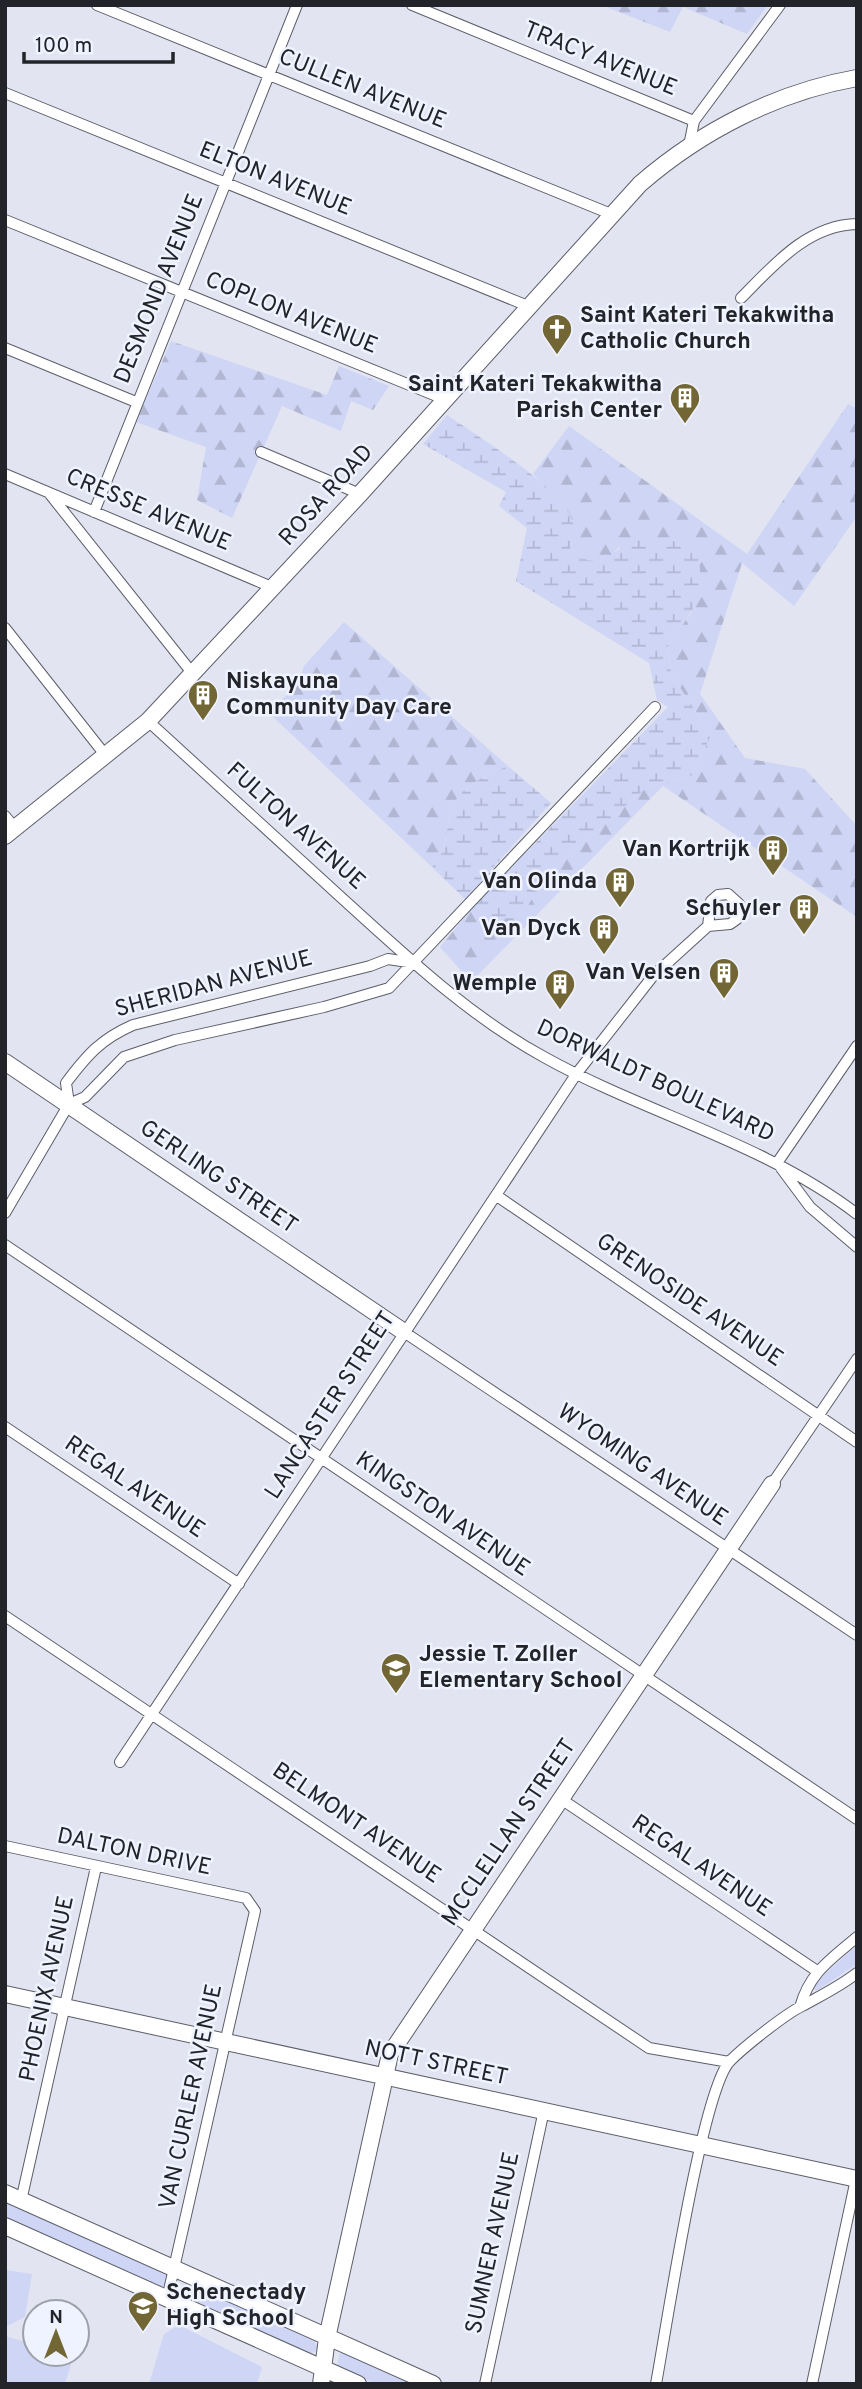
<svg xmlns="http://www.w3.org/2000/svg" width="862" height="2389" viewBox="0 0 862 2389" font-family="Overpass,sans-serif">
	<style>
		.grass { fill: #cfd5f5 }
		.forest { fill: url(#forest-firs) }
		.wetland { fill: url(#wetland-marsh) }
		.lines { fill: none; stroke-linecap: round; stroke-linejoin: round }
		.street-casing { stroke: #5c5e69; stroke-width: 12 }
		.secondary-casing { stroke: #5c5e69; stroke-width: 18 }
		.street { stroke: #fff; stroke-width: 10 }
		.secondary { stroke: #fff; stroke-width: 16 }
		.labels { text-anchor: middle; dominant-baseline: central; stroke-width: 5; stroke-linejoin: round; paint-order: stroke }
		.street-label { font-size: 23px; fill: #232429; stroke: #eff2ff }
		.poi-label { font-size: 23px; font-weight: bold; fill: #232429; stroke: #eff2ff; text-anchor: end }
	</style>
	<defs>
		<pattern id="forest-firs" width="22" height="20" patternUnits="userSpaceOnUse" patternTransform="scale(1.75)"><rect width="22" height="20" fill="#cfd5f5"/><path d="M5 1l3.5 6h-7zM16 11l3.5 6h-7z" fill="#b1b7d2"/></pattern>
		<pattern id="wetland-marsh" width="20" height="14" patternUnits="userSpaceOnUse" patternTransform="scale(1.75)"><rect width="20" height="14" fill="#cfd5f5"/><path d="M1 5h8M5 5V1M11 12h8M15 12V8" fill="none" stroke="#b1b7d2"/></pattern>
	</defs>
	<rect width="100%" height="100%" fill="#e2e4f1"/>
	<path class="grass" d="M857,1945v19l-41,27 -4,-4 5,-6z
		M8,2203l160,70 -3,12 -8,3 -152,-69v-15z
		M5,2270l27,4 -7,43 -20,10z
		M188,2284l125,53 4,10 -2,5 -6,2 -121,-53 -8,-12 2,-4z
		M179,2325l83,42 -5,17h-108l15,-50z
		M5,2336l30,9v9l38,3 -8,27h-60z
		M340,2353h10l68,31h-42l-39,-18z"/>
	<path class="forest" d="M601,5h167l-21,29 -64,-27 -13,25z
		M171,341l156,54 12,-29 50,20 -16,24 -22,-9 -10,30 -59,-25 -50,112 -35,-18 9,-53 -70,-25z
		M848,404l9,5v107l-63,90 -52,-43 -42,131 45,64 60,11 52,57v91l-194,-131 -192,196 -31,-35 35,-42 13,14 32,-2 27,-42 100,-88 44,-11 20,-41 -40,-61 -3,-30 24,-32 -73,-65 -15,16 -17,-3 -17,-11c6,-41 -11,-46 -37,-75l36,-48 178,128z
		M344,622l164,144c-20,9 -43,17 -54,38 -10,21 -4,46 -22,63l-164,-155 30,-27 6,-19z"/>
	<path class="wetland" d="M447,415c29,20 119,75 126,108 2,7 -2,18 -3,26l17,11 16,2c33,-31 54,-26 94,-15 9,50 0,58 -29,97l3,30 40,61 -20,41 -44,11 -100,88 -27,43 -32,1 -13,-14 193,-198 -11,-7 -8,-37 -133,-82 11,-53 -28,-22 7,-14 -83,-48z
		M508,766l43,37 -86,96 -33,-32c18,-17 12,-42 22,-63 11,-21 34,-29 54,-38z"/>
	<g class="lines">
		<g class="street-casing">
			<path id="street" d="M97,5l514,209
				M412,5l282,116
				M5,93l523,213
				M689,146l5,-25 86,-116
				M5,220l439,179
				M741,298c32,-32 66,-73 116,-74
				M5,348l131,54
				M261,452l99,42
				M5,474l269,114
				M49,493l144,181
				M94,512l203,-507
				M5,628l101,128
				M148,721c65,60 131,119 196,179 63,57 125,116 200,157 102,57 219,85 313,157
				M5,816l10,12
				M728,894l11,10 -2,15 -7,5 -22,2 3,-25 7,-6z
				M69,1104l-3,-21c21,-28 35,-44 67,-58l237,-59 18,-7 26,4
				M777,1163l80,-117
				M781,1168l29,39 47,40
				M497,1196l360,246
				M5,1213l64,-109 16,-7 39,-40 51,-17 149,-33 65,-19 266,-281
				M5,1245l852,574
				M404,1332l453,303
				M5,1427l234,157
				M772,1484l85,-125
				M5,1616l644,432 80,14
				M120,1762l457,-689 76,-97 55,-50
				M561,1799l256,172
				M5,1846l241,52 9,13 -88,388
				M800,2007c10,-35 30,-47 57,-70
				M21,2201l75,-334
				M485,2384l59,-274
				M656,2384c10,-54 46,-294 74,-323 14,-14 54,-46 72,-55 20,-11 37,-19 55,-33
				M812,2384l44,-205"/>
		</g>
		<g class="secondary-casing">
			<path id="secondary" d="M5,836l143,-115 212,-227 280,-310c61,-53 137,-92 217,-106
				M5,1062l399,270
				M5,1994l852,185
				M5,2193l428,191
				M5,2226l353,158
				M321,2384l6,-46 63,-284 382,-570"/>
		</g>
		<use href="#street" class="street"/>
		<use href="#secondary" class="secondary"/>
	</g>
	<defs>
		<g id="church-pin" transform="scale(1.575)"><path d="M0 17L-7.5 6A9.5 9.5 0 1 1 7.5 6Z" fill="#726734" stroke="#eff2ff"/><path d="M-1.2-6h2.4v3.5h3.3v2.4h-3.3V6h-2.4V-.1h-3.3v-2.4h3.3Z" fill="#fff"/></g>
		<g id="building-pin" transform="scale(1.575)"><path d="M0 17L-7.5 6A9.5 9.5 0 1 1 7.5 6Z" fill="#726734" stroke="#eff2ff"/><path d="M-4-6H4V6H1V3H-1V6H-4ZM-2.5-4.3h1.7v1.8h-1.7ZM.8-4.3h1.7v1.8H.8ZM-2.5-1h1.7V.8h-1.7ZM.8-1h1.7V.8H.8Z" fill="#fff"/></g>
		<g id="school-pin" transform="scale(1.575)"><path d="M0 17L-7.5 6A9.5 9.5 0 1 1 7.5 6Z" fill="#726734" stroke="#eff2ff"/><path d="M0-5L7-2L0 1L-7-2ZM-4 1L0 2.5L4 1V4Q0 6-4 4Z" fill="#fff"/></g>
	</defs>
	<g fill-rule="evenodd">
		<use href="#church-pin" x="557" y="329"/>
		<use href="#building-pin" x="685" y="398"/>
		<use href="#building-pin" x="203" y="695"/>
		<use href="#building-pin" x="773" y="850"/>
		<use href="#building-pin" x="620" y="882"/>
		<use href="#building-pin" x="804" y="909"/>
		<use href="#building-pin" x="604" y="929"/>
		<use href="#building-pin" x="724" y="973"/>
		<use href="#building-pin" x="560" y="984"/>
		<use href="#school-pin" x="396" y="1668"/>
		<use href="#school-pin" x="143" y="2306"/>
	</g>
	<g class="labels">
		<g class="street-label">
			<text transform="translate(600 60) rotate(22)">TRACY AVENUE</text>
			<text transform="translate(362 90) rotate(22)">CULLEN AVENUE</text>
			<text transform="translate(275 180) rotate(22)">ELTON AVENUE</text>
			<text transform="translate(160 289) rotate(-68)">DESMOND AVENUE</text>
			<text transform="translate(291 314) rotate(22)">COPLON AVENUE</text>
			<text transform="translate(327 496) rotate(-48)">ROSA ROAD</text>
			<text transform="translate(148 511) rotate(23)">CRESSE AVENUE</text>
			<text transform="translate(295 827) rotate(42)">FULTON AVENUE</text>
			<text transform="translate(214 985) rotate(-15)">SHERIDAN AVENUE</text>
			<text transform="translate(655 1082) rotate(25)">DORWALDT BOULEVARD</text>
			<text transform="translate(218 1178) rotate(34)">GERLING STREET</text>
			<text transform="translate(689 1301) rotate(34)">GRENOSIDE AVENUE</text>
			<text transform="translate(331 1406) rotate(-57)">LANCASTER STREET</text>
			<text transform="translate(642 1466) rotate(34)">WYOMING AVENUE</text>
			<text transform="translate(134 1488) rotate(34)">REGAL AVENUE</text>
			<text transform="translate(442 1515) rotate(34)">KINGSTON AVENUE</text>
			<text transform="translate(356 1824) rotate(34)">BELMONT AVENUE</text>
			<text transform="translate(510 1833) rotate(-56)">MCCLELLAN STREET</text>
			<text transform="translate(134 1853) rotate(12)">DALTON DRIVE</text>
			<text transform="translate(701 1867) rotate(34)">REGAL AVENUE</text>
			<text transform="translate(48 1989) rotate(-78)">PHOENIX AVENUE</text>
			<text transform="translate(436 2064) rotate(12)">NOTT STREET</text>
			<text transform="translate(192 2097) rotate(-78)">VAN CURLER AVENUE</text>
			<text transform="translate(494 2243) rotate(-78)">SUMNER AVENUE</text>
		</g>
		<g class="poi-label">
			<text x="580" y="316" text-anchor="start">Saint Kateri Tekakwitha<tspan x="580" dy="26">Catholic Church</tspan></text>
			<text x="662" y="385">Saint Kateri Tekakwitha<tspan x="662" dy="26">Parish Center</tspan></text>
			<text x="226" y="682" text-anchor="start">Niskayuna<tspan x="226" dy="26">Community Day Care</tspan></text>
			<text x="750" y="850">Van Kortrijk</text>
			<text x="597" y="882">Van Olinda</text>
			<text x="781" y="909">Schuyler</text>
			<text x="581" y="929">Van Dyck</text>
			<text x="701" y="973">Van Velsen</text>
			<text x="537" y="984">Wemple</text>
			<text x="419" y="1655" text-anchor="start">Jessie T. Zoller<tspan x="419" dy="26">Elementary School</tspan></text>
			<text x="166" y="2293" text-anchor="start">Schenectady<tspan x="166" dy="26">High School</tspan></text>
		</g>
	</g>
	<rect width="862" height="2389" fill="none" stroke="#232429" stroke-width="14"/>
	<g transform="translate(56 2333)"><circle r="33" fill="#eff2ff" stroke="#9da0a9" stroke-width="2"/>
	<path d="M0-5L12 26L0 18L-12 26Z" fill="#726734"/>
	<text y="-10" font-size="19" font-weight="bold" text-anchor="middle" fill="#232429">N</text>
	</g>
	<path d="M24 52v10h149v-10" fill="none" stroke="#232429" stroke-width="3.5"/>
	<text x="35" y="52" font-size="21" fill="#232429" stroke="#eff2ff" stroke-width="5" paint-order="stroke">100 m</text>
</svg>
